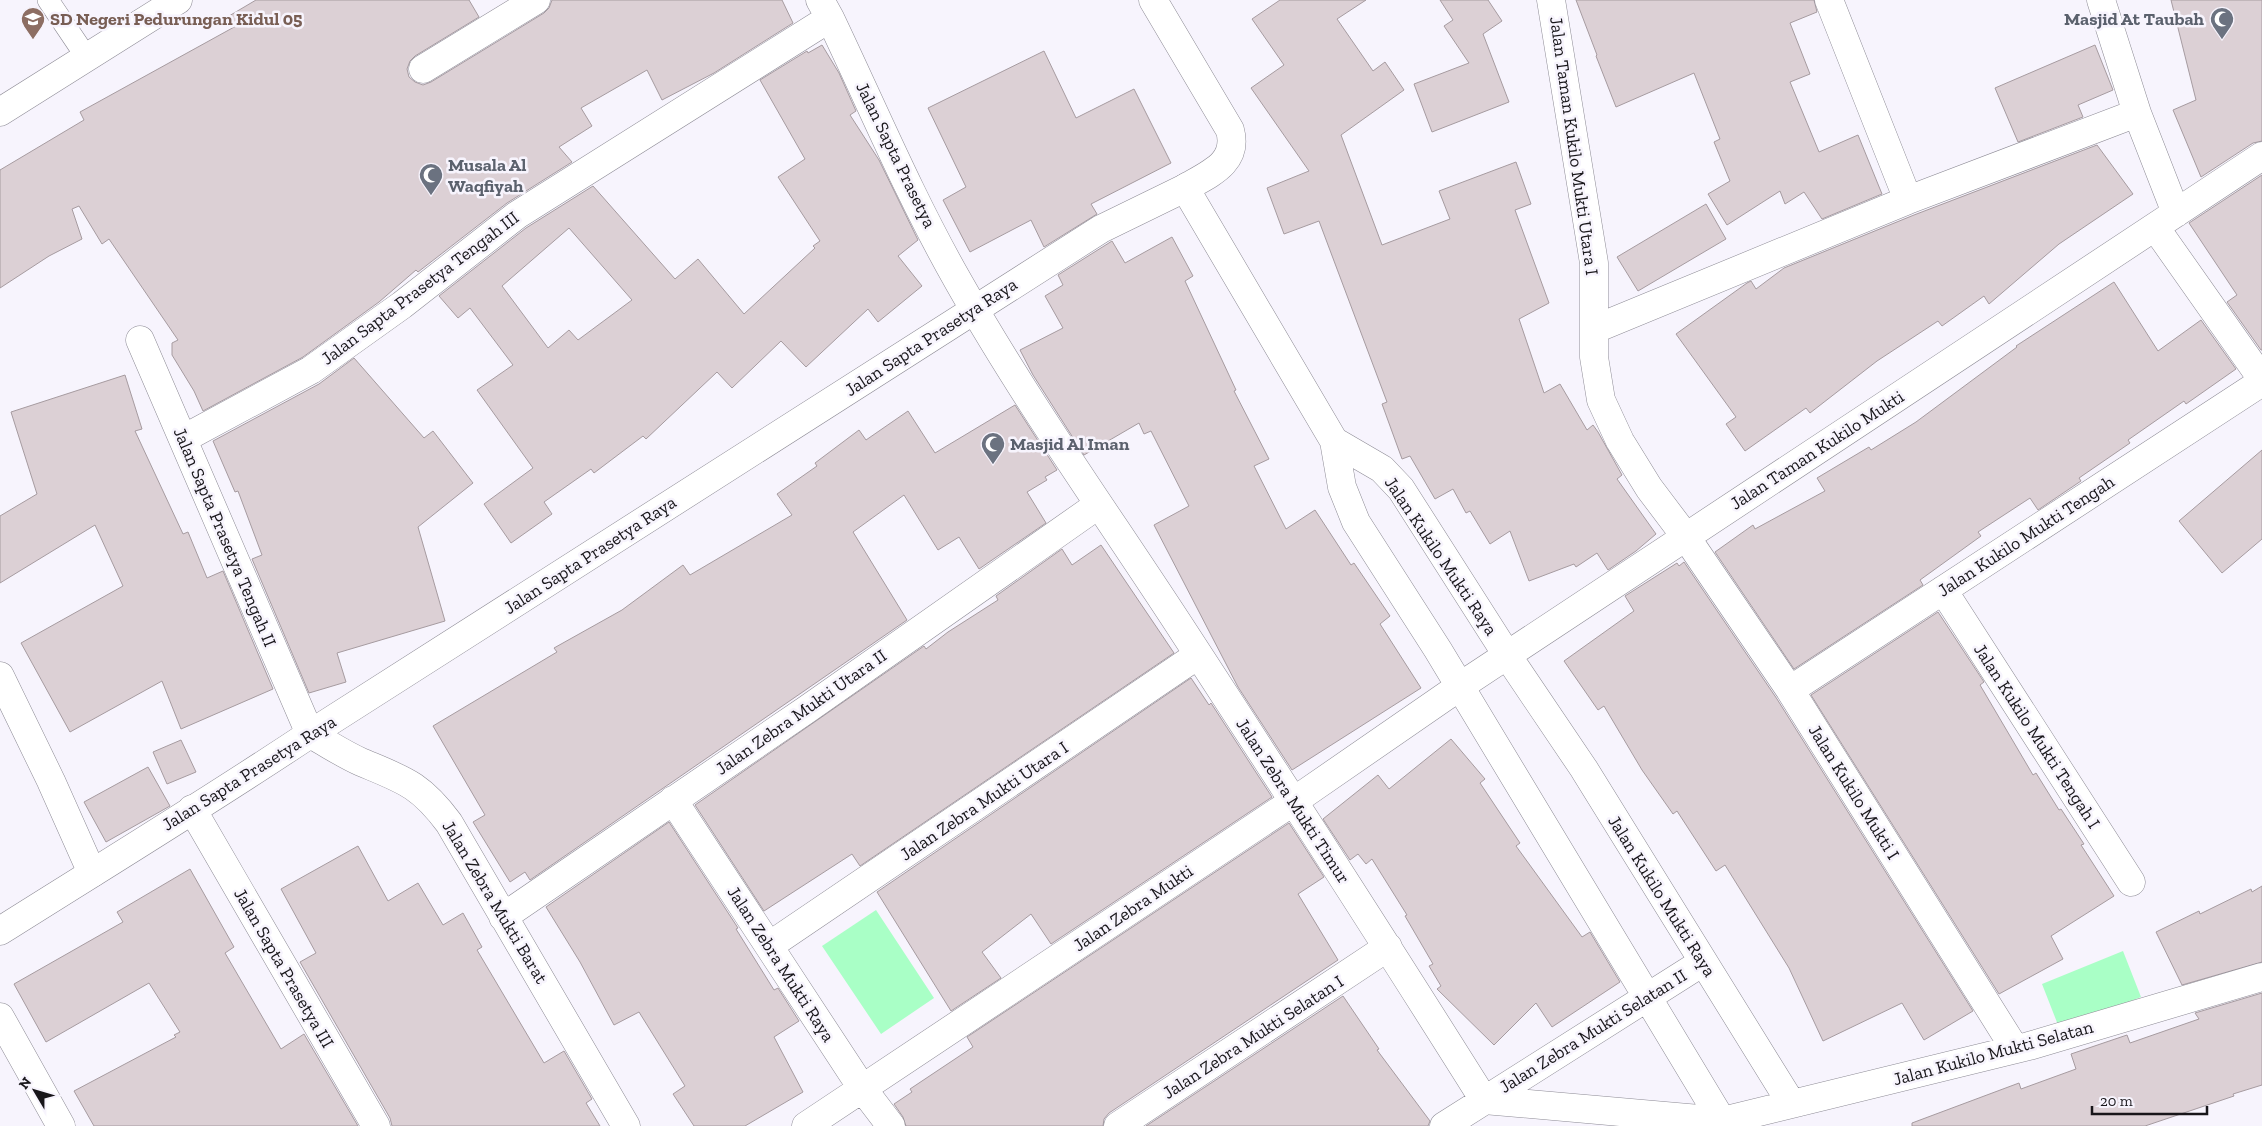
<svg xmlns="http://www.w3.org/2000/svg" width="2262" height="1126" viewBox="0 0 2262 1126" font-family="'Zilla Slab',serif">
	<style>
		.green { fill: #a9ffc6 }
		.building { fill: #dcd0d5; stroke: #a69ba0; fill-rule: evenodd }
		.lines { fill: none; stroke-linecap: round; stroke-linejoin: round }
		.lane-casing { stroke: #8d8b95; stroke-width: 22 }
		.street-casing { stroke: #8d8b95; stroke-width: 29 }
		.secondary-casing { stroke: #8d8b95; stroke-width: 29 }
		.lane { stroke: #fff; stroke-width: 21 }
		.street { stroke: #fff; stroke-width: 28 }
		.secondary { stroke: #fff; stroke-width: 28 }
		.labels { text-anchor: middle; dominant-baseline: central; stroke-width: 5; stroke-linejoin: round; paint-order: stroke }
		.education-label { font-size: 18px; font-weight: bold; fill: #785e54; stroke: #f7f4fd; text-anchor: start }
		.worship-label { font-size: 18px; font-weight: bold; fill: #5b616d; stroke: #f7f4fd; text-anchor: start }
		.street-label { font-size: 18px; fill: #18161a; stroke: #f7f4fd }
	</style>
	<rect width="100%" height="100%" fill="#f7f4fd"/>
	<path class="green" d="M876,910l58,88 -53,36 -59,-88z
		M2123,951l18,46 -81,33 -18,-46z"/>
	<path class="building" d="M256,0h213l10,17 -64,39 -5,5 -3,8 2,8 6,5 8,3 8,-3 113,-69 5,-5 3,-8h230l11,23 -79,50 -52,27 -15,-30 -66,38 11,18 -33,21 13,15 -65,41 -89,69 -2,-2 -37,32 -76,55 -100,54 -9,-20 -22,-36v-12l6,-3 -69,-101 -7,5 -23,-38 -7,3 10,30 -33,17 -49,32v-118l84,-50 -4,-8 156,-86 -7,-10z
		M1280,0h86l-29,19 36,52 12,-9 19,28 -63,45 41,110 68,-26 -11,-28 77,-29 15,42 -16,6 34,93 -30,16 25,74 16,-9 27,46 6,-5 5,7 24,43 -5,4 39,55 -20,17 -28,19 -11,-17 -21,14 -2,-3 -45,17 -19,-50 -20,13 -20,-33 -4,2 -13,-24 -18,10 -25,-43 -8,3 -20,-55 5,-2 -68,-181 -35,13 -17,-46 42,-17 -58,-83 33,-23 -32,-46z
		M1440,0h48l14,21 -19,13 26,68 -77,30 -18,-48 55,-21 -25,-37 9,-6z
		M1576,0h238l3,12 -27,11 20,51 -20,8 29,70 39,-17 24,59 -60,25 -18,-27 -19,12 -5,-13 -53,34 -19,-31 22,-13 -16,-39 6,-3 -26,-66 -78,34 -20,-51 1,-1z
		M2171,0h91v141l-9,2 -52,34 -28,-67 23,-10z
		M822,45l17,28 17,38 -6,4 29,45 39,80 -20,16 24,30 -44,36 -10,-13 -62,58 -25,-26 -49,47 -15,-16 -71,67 -3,-3 -49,37 -3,-4 -47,33 8,12 -41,29 -27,-39 49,-36 -56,-78 36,-25 -43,-57 -12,10 -19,-22 87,-68 67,-42 82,93 23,-20 46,55 71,-66 -2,-2 7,-5 -42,-64 27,-18 -45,-79 47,-29 1,2zM569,228l63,72 -54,40 -9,-10 -21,18 -46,-62z
		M2095,45l18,45 -35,15 5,12 -65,25 -23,-54z
		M1044,51l32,67 58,-29 37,74 -80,41 6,10 -53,33 -13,-27 -61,32 -27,-52 23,-13 -38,-79z
		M2097,145l36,49 -74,50 -70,60 -5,-8 -42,30 -4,-5 -61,40 -67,52 -4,-5 -61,43 -19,-27 10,-7 -60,-83 71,-51 4,-2 5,8 28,-21 130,-53z
		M2262,175v175h-1l-34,-48 10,-7 -48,-72z
		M1706,204l20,35 -88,52 -21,-34z
		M1172,237l21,39 -8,5 51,109 -2,1 35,68 -15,7 32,63 29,-19 36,55 3,-2 36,53 -10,8 41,64 -129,82 -54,-83 -84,-162 35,-19 -38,-75 -7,3 -5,-11 -55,32 -51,-80 -13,-25 43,-22 -18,-32 18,-11 -5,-10 54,-34 13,22z
		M2114,282l44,69 43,-31 35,49 -50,35 -2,-3 -56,39 2,3 -51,35 2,3 -43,29 -8,-12 -52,34 3,4 -61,44 3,5 -129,84 -79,-117 38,-27 2,4 70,-38 -8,-13 52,-31 2,3 45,-28 101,-75 -1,-1z
		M354,358l70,80 9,-7 40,52 -55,44 27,94 -108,32 9,29 -37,11 -57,-134 10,-4 -24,-64 -3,1 -22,-51 106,-57z
		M125,375l17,54 -7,2 48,103 5,-2 19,46 16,-7 50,118 -92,40 -19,-48 -92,51 -49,-89 102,-57 -28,-61 -95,58v-67l37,-22 -26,-82z
		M1015,405l42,65 -12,7 2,3 -20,12 19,31 -67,46 -20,-32 -21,13 -34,-55 -51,37 54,88 -377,260 -5,-8 -15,10 -37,-60 12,-7 -52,-89 124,-74 -3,-4 68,-38 61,-45 7,10 102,-60 -15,-21 40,-28 -2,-3 44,-33 7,10 42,-29 27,42z
		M2262,450v89l-40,34 -43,-52z
		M1101,545l73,108 -314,213 -8,-12 -88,57 -69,-106 229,-159 2,3 22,-17 50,-32 -2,-4 66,-47 10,16z
		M1684,562l93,137 196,312 -49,29 -22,-37 -79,38 -34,-73 -64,-103 -9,6 -39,-60 -4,3 -31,-44 -38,-64 -6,4 -34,-49 70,-50 -9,-15 52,-33 2,3z
		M1938,612l46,70 -4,3 53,90 3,-2 23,37 2,-1 23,35 -3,1 33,51 -63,40 12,23 -64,35 -188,-299z
		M1191,678l18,27 2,-2 61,94 -221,147 -20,-30 -49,38 19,26 -50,33 -74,-119z
		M1451,739l34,40 -5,4 40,60 -4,3 66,91 8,-5 30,50 -68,45 -16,-24 -42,42 -57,-56 4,-3 -12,-20 4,-2 -28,-48 2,-1 -35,-56 -6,5 -8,-10 -8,6 -27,-41 55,-44 11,14z
		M181,740l15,32 -29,12 -14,-32z
		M148,767l22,39 -64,36 -22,-40z
		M669,822l69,106 -2,1 38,61 4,-2 21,33 -25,16 29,55 -58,34h-51l-21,-32 12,-8 -46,-74 -25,13 -34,-63 -34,-55z
		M1289,823l35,54 -26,17 40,66 -229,153 -5,6 -1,7h-197l-3,-9 -9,-13 18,-12 -2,-3 63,-42 -6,-10z
		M358,846l30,55 30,-18 25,42 20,-12 19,34 -5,3 67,113 20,-12 28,48 -6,4 14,23h-208l-2,-8 -90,-156 16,-9 -35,-64z
		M190,869l44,78 -9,6 56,96 23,-15 54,92h-264l-20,-35 102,-54 -2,-2 6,-3 -31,-49 -103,59 -32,-58 109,-62 -6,-10z
		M2262,886v76l-80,23 -26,-53 43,-21 1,3 51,-25 1,3z
		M2262,993v92l-29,9 1,2 -89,30h-233v-3l107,-40 2,6 55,-20 -5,-15 56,-19 3,8 69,-24 -4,-6z
		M1343,996l36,53 -2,1 53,71 -2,5h-282z"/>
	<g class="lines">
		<g class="lane-casing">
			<path id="lane" d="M48,0l39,58"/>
		</g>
		<g class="street-casing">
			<path id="street" d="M820,0l10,18c42,88 80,179 128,263 69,122 151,236 227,353 101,155 201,310 299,466l238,21 307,-75 233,-69
				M1153,0l77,130c9,33 -21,44 -45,58l149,253 8,46 14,35 82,128 284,471
				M1551,0l43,263v94l7,43 19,41 29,47 37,49 104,153 225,359
				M1829,0l79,200
				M2101,0l36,113 39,100
				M423,69l113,-69
				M0,112l178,-112
				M2155,227l107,152
				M1595,329l313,-129 229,-87
				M140,340l170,394c17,9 33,20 51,28 43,18 59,22 88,61l177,303
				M183,439l128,-69 91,-65 115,-90 313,-197
				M1334,441l48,28 19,20 106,166 77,114 207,334
				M1943,590l188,292
				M0,676l51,105 41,92
				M1790,690l472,-308
				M673,800l189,288 29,38
				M192,809l184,317
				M503,917l303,-207 292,-205
				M769,946l429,-291
				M0,1017l61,109
				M806,1126l488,-325 165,-114 803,-531
				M1118,1126l270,-179
				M1444,1126l259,-164"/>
		</g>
		<g class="secondary-casing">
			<path id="secondary" d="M0,931c103,-65 208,-129 310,-197l791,-505 84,-41"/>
		</g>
		<use href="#lane" class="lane"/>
		<use href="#street" class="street"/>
		<use href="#secondary" class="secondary"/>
	</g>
	<defs>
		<g id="school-pin" transform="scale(1.25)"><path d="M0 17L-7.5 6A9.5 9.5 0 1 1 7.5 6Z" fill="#8d6e63" stroke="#f7f4fd"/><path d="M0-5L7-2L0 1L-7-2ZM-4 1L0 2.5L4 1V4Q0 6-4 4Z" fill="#fff"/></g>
		<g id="mosque-pin" transform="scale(1.25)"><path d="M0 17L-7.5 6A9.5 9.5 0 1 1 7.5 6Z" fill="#6b7280" stroke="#f7f4fd"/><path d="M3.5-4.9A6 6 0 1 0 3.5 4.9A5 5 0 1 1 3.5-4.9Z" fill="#fff"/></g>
	</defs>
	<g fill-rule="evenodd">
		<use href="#school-pin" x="33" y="19"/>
		<use href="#mosque-pin" x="2222" y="19"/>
		<use href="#mosque-pin" x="431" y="175"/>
		<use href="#mosque-pin" x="993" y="444"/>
	</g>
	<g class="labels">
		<g class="education-label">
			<text x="50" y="19">SD Negeri Pedurungan Kidul 05</text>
		</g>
		<g class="worship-label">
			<text x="2204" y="19" text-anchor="end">Masjid At Taubah</text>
			<text x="448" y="165">Musala Al<tspan x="448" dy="21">Waqfiyah</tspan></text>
			<text x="1010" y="444">Masjid Al Iman</text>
		</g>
		<g class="street-label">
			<text transform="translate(1574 146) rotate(82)">Jalan Taman Kukilo Mukti Utara I</text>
			<text transform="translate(896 155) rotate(64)">Jalan Sapta Prasetya</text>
			<text transform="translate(420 288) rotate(-37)">Jalan Sapta Prasetya Tengah III</text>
			<text transform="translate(931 337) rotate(-33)">Jalan Sapta Prasetya Raya</text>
			<text transform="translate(1817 450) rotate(-33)">Jalan Taman Kukilo Mukti</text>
			<text transform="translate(2026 536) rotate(-33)">Jalan Kukilo Mukti Tengah</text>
			<text transform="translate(225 537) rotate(67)">Jalan Sapta Prasetya Tengah II</text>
			<text transform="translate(590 555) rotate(-33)">Jalan Sapta Prasetya Raya</text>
			<text transform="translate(1441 556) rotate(56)">Jalan Kukilo Mukti Raya</text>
			<text transform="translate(801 712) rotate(-35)">Jalan Zebra Mukti Utara II</text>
			<text transform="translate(2037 736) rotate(57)">Jalan Kukilo Mukti Tengah I</text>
			<text transform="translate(249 773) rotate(-32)">Jalan Sapta Prasetya Raya</text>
			<text transform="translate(1854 792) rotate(58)">Jalan Kukilo Mukti I</text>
			<text transform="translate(984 801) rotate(-34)">Jalan Zebra Mukti Utara I</text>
			<text transform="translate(1293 801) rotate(57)">Jalan Zebra Mukti Timur</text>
			<text transform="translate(1662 896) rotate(58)">Jalan Kukilo Mukti Raya</text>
			<text transform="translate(495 902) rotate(59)">Jalan Zebra Mukti Barat</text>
			<text transform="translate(1133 908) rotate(-34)">Jalan Zebra Mukti</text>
			<text transform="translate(781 964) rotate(57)">Jalan Zebra Mukti Raya</text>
			<text transform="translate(284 968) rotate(60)">Jalan Sapta Prasetya III</text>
			<text transform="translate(1593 1031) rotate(-32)">Jalan Zebra Mukti Selatan II</text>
			<text transform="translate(1253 1037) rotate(-33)">Jalan Zebra Mukti Selatan I</text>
			<text transform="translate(1993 1053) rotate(-15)">Jalan Kukilo Mukti Selatan</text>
		</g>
	</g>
	<g transform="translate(35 1091) rotate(308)" stroke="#f7f4fd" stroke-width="4" paint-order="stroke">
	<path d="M0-4L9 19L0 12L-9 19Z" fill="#18161a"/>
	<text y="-8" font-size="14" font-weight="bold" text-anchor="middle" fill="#18161a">N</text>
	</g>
	<path d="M2092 1106v8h115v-8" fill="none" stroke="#18161a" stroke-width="2.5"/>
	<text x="2100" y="1106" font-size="15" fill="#18161a" stroke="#f7f4fd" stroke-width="4" paint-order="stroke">20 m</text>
</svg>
